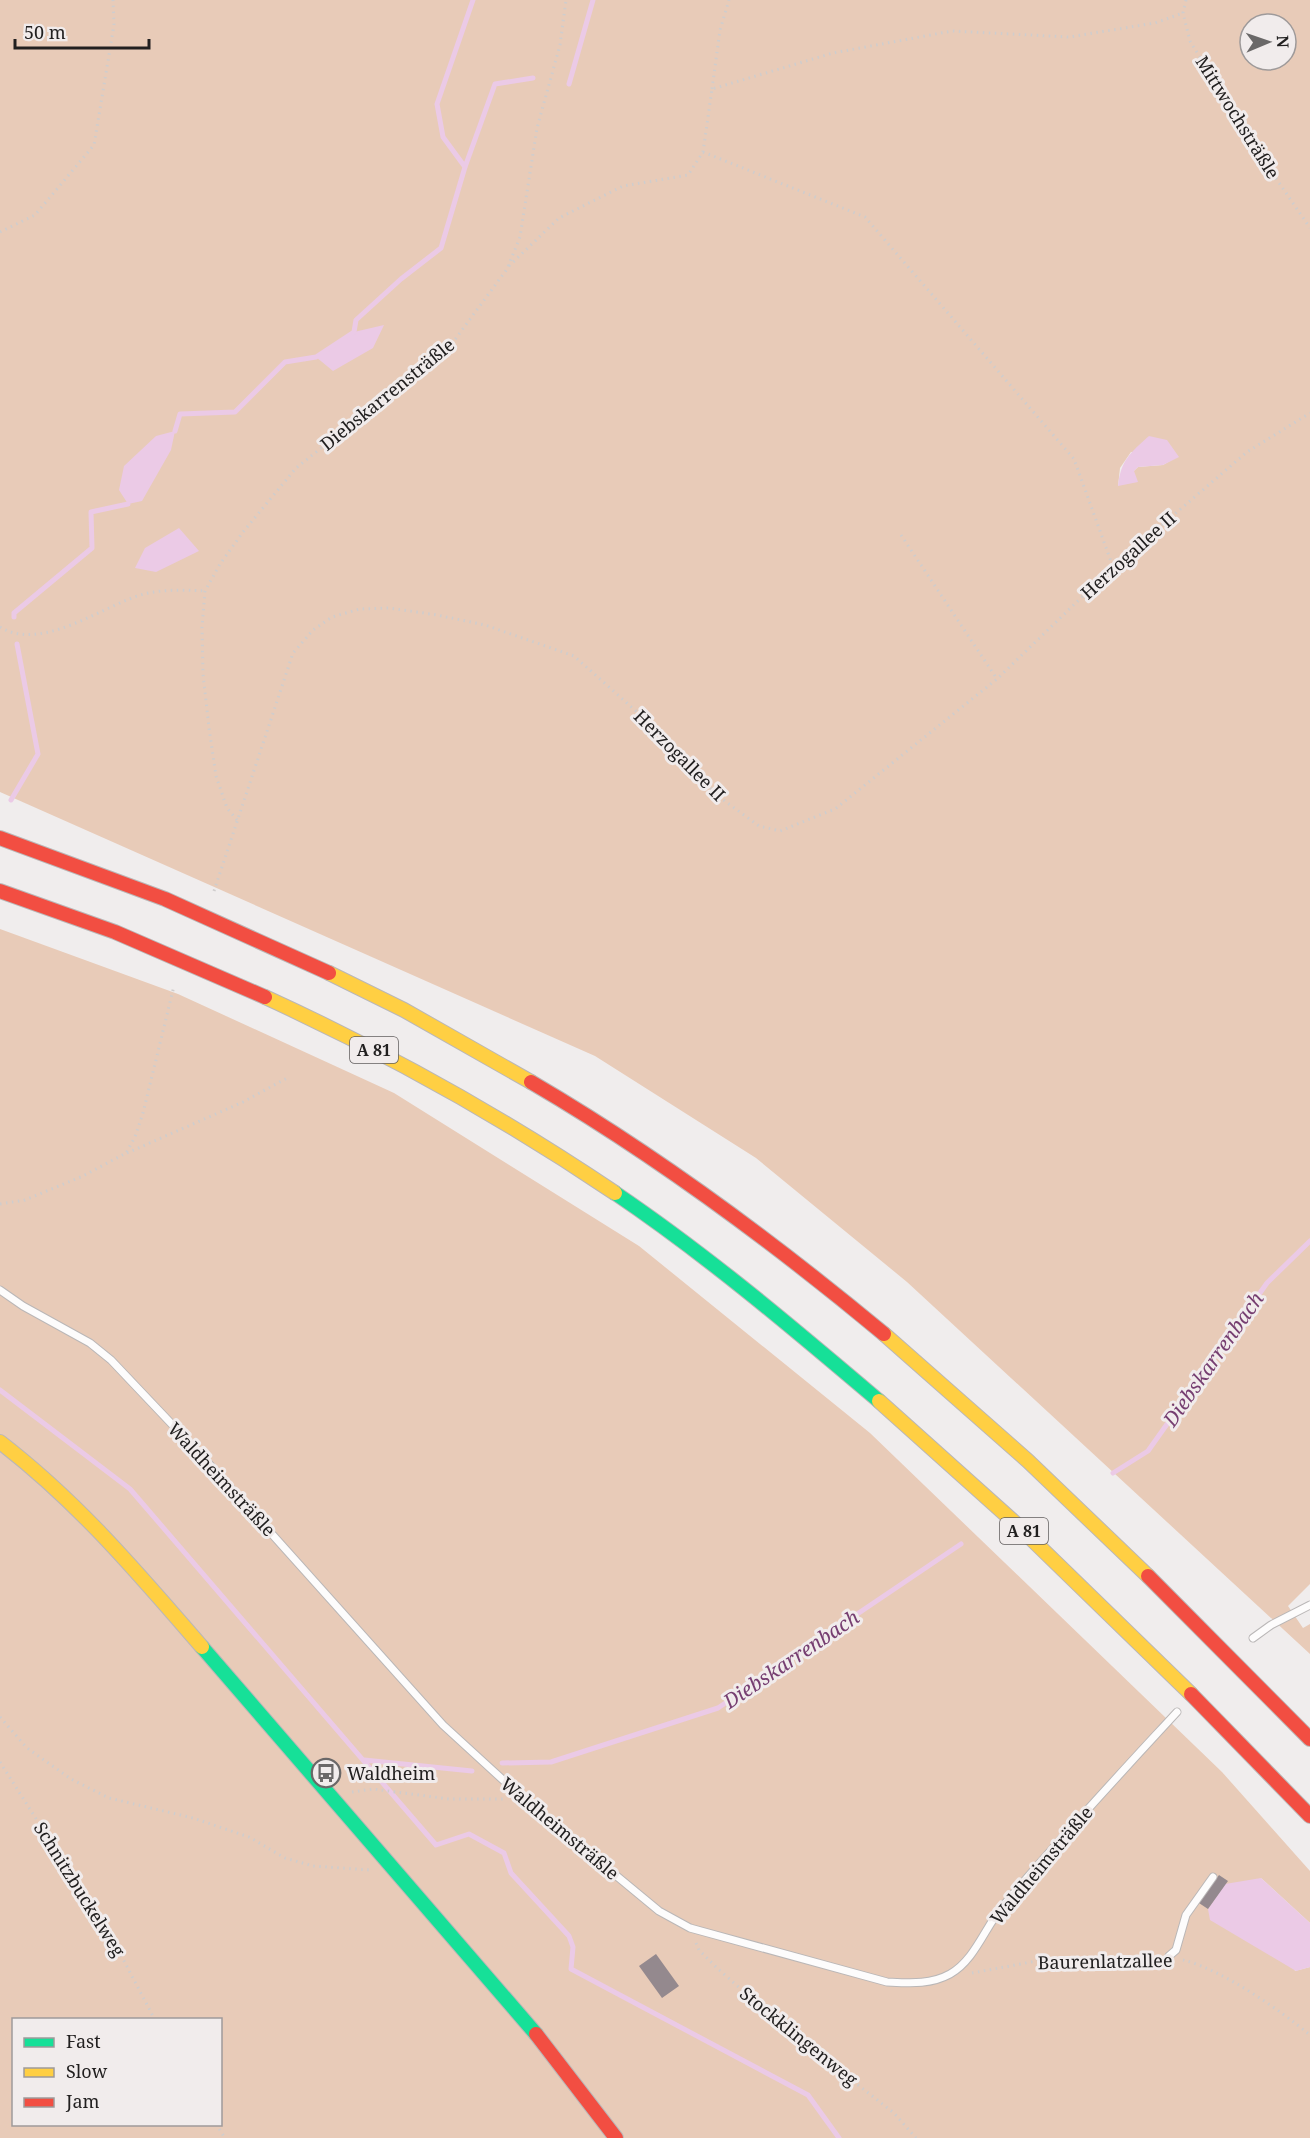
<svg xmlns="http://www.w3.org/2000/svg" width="1310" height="2138" viewBox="0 0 1310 2138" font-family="'Noto Serif',serif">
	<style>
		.forest { fill: #e8cbb8; fill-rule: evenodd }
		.water { fill: #ebcae6 }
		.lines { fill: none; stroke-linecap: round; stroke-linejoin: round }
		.stream { stroke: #ebcae6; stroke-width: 5 }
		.building { fill: #94898e }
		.lane-casing { stroke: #bab7b7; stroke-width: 9 }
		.fast-casing { stroke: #bab7b7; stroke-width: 16 }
		.slow-casing { stroke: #bab7b7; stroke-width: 16 }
		.jam-casing { stroke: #bab7b7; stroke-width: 16 }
		.path { stroke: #cfcdcd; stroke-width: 3; stroke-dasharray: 1.5 4.5; stroke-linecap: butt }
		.lane { stroke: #fdfcfc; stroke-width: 7 }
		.fast { stroke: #16e098; stroke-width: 14 }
		.slow { stroke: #ffcf43; stroke-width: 14 }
		.jam { stroke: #f24e42; stroke-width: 14 }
		.labels { text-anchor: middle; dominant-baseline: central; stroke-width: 6; stroke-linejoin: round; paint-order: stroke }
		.shield { fill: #f1ecec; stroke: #605d5d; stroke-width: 1.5 }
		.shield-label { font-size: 16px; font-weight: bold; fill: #222020 }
		.street-label { font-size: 18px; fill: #222020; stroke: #f1ecec }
		.poi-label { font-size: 18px; fill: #222020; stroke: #f1ecec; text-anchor: start }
		.water-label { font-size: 20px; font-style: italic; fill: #763e71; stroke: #f1ecec }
	</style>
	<rect width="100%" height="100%" fill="#f0eded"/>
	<path class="forest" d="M0,0h1310v1584l-22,22 15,22 7,-4v30l-403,-372 -151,-124 -161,-102 -595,-264zM1250,24h36v36h-36zM1131,452l47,4 -15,9 -25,2 -20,19 2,-18z
		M0,929l178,65 216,99 245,153 231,187 352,339 88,99v52l-49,-45 34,93 15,-4v171h-1310zM14,2020h206v104h-206z"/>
	<path class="water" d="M384,325l-11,23 -40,23 -17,-14 38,-25z
		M175,431l-4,19 -29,51 -14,3 -9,-14 5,-24 32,-30z
		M1149,436l18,4 12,17 -16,8 -25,2 -4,4 4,11 -20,4c3,-26 12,-33 31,-50z
		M179,528l20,23 -43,21 -21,-4 10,-20z
		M1261,1878l49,45v44l-14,4 -86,-51 -2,-11 17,-25z"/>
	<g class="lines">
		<path class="stream" d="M569,84l24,-84
			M465,167l-22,-30 -6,-33 36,-104
			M175,431l5,-17 55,-2 50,-50 31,-5 38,-25 2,-12 45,-41 40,-31 24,-81 30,-83 38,-6
			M14,617v-4l78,-65 -1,-36 37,-8
			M11,800l27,-46 -21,-110
			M0,1390l130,99 306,356 33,-11 35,19 7,20 58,63 4,11 -2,22 237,126 31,43
			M1113,1473l35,-22 119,-168 43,-42
			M364,1760l108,11
			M502,1763l49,-1 167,-54 243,-164"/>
	</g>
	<path class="building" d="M1219,1875l9,6 -20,28 -9,-6z
		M656,1954l23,32 -17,12 -23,-32z"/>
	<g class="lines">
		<g class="lane-casing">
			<path id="lane" d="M0,1290l23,16 67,37 21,17 91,96 241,269 83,76 133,110 31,17 197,54c22,1 43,3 63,-8 25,-14 35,-47 53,-68 56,-67 115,-130 174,-194
				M1253,1638l18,-13 39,-20
				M1169,1956l7,-6 10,-35 27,-38"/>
		</g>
		<g class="fast-casing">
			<path id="fast" d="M615,1193c93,63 178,135 264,208
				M202,1647l334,387"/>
		</g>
		<g class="slow-casing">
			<path id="slow" d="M329,973l75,37 127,72
				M265,997c122,56 239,121 350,196
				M884,1334l144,127 120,115
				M879,1401l135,121 177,172
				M0,1442c78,60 138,131 202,205"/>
		</g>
		<g class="jam-casing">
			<path id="jam" d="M0,838l165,61 164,74
				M0,891l115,41 150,65
				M531,1082c125,73 241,159 353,252
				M1148,1576l162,163
				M1191,1694l119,122
				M536,2034l80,104"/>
		</g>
		<path class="path" d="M1186,0l-3,13 7,28 68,111 52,76
			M712,89l8,-59 9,-30
			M703,152l162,65 209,242 39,108
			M0,232l35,-17 59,-70 20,-120 -1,-25
			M509,266l50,-48 64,-32 65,-11 15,-23 9,-63 121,-36 119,-22 117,6 86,-14 28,-10
			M901,535l96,144
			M0,627c42,26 103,-22 144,-33 20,-5 41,-4 61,-3
			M237,820l-10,-12 -11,-32 -7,-48 -6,-54 -1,-47 3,-36 15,-27 23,-32 53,-64 155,-123 56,-76 13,-32 17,-109 23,-83 6,-45
			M214,891l79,-238 20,-23 19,-13 28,-8 29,-1 48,7 48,10 89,31 72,64 72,76 41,30 21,5 55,-22 162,-130 116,-112 134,-115 63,-39
			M127,1153l116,-51 46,-25
			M0,1204l25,-4 58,-24 43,-23 9,-16 8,-24 31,-127
			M0,1717l27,31 44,31 38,19 84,20 56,19 36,21 28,8 57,4
			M0,1762l113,178 42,80
			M352,1792l21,-3 76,10h58
			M696,1943l3,7 18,18 68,60 109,85 22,25
			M1183,1960c38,9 97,50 127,75
			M972,1973l70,-13 117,-3
			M216,2124l9,14"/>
		<use href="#lane" class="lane"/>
		<use href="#fast" class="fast"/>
		<use href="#slow" class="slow"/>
		<use href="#jam" class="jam"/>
	</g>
	<defs>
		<g id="bus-ring" transform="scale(1.5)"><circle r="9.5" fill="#f1ecec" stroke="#6a6868" stroke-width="1.5"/><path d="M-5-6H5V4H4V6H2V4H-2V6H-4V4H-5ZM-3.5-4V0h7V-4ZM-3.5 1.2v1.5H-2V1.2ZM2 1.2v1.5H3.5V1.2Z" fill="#6a6868"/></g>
	</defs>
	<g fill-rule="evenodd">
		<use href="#bus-ring" x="326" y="1773"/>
	</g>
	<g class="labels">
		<g class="shield">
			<rect x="350" y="1037" width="48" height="26" rx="4.5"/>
			<rect x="1000" y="1518" width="48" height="26" rx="4.5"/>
		</g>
		<g class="shield-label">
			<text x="374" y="1050">A 81</text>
			<text x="1024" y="1531">A 81</text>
		</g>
		<g class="street-label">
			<text transform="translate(1238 117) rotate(58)">Mittwochsträßle</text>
			<text transform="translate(387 394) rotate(-39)">Diebskarrensträßle</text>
			<text transform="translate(1128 555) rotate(-42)">Herzogallee II</text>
			<text transform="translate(680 755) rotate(45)">Herzogallee II</text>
			<text transform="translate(222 1479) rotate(47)">Waldheimsträßle</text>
			<text transform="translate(560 1828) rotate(40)">Waldheimsträßle</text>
			<text transform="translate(1041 1865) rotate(-50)">Waldheimsträßle</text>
			<text transform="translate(80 1889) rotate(58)">Schnitzbuckelweg</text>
			<text transform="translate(1105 1961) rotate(-1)">Baurenlatzallee</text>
			<text transform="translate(799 2036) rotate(39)">Stockklingenweg</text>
		</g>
		<g class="poi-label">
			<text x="347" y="1773">Waldheim</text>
		</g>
		<g class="water-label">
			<text transform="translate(1213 1359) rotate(-55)">Diebskarrenbach</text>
			<text transform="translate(791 1659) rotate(-34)">Diebskarrenbach</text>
		</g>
	</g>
	<rect x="12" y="2018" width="210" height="108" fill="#f1ecec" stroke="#9e9a9a" stroke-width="1.5"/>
	<rect x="24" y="2038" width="30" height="9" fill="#16e098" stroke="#9e9a9a" stroke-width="1.5"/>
	<text x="66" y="2048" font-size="18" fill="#222020">Fast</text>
	<rect x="24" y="2068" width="30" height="9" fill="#ffcf43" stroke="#9e9a9a" stroke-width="1.5"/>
	<text x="66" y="2078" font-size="18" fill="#222020">Slow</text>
	<rect x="24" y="2098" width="30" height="9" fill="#f24e42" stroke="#9e9a9a" stroke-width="1.5"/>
	<text x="66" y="2108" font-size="18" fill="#222020">Jam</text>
	<g transform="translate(1268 42) rotate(88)"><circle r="28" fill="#f1ecec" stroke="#9e9a9a" stroke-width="1.5"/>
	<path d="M0-4.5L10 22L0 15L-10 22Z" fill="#6a6868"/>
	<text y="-9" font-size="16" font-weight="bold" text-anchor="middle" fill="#222020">N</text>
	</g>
	<path d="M15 39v9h134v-9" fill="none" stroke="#222020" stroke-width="3"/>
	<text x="24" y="39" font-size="18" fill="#222020" stroke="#f1ecec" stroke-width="4.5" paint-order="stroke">50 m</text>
</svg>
